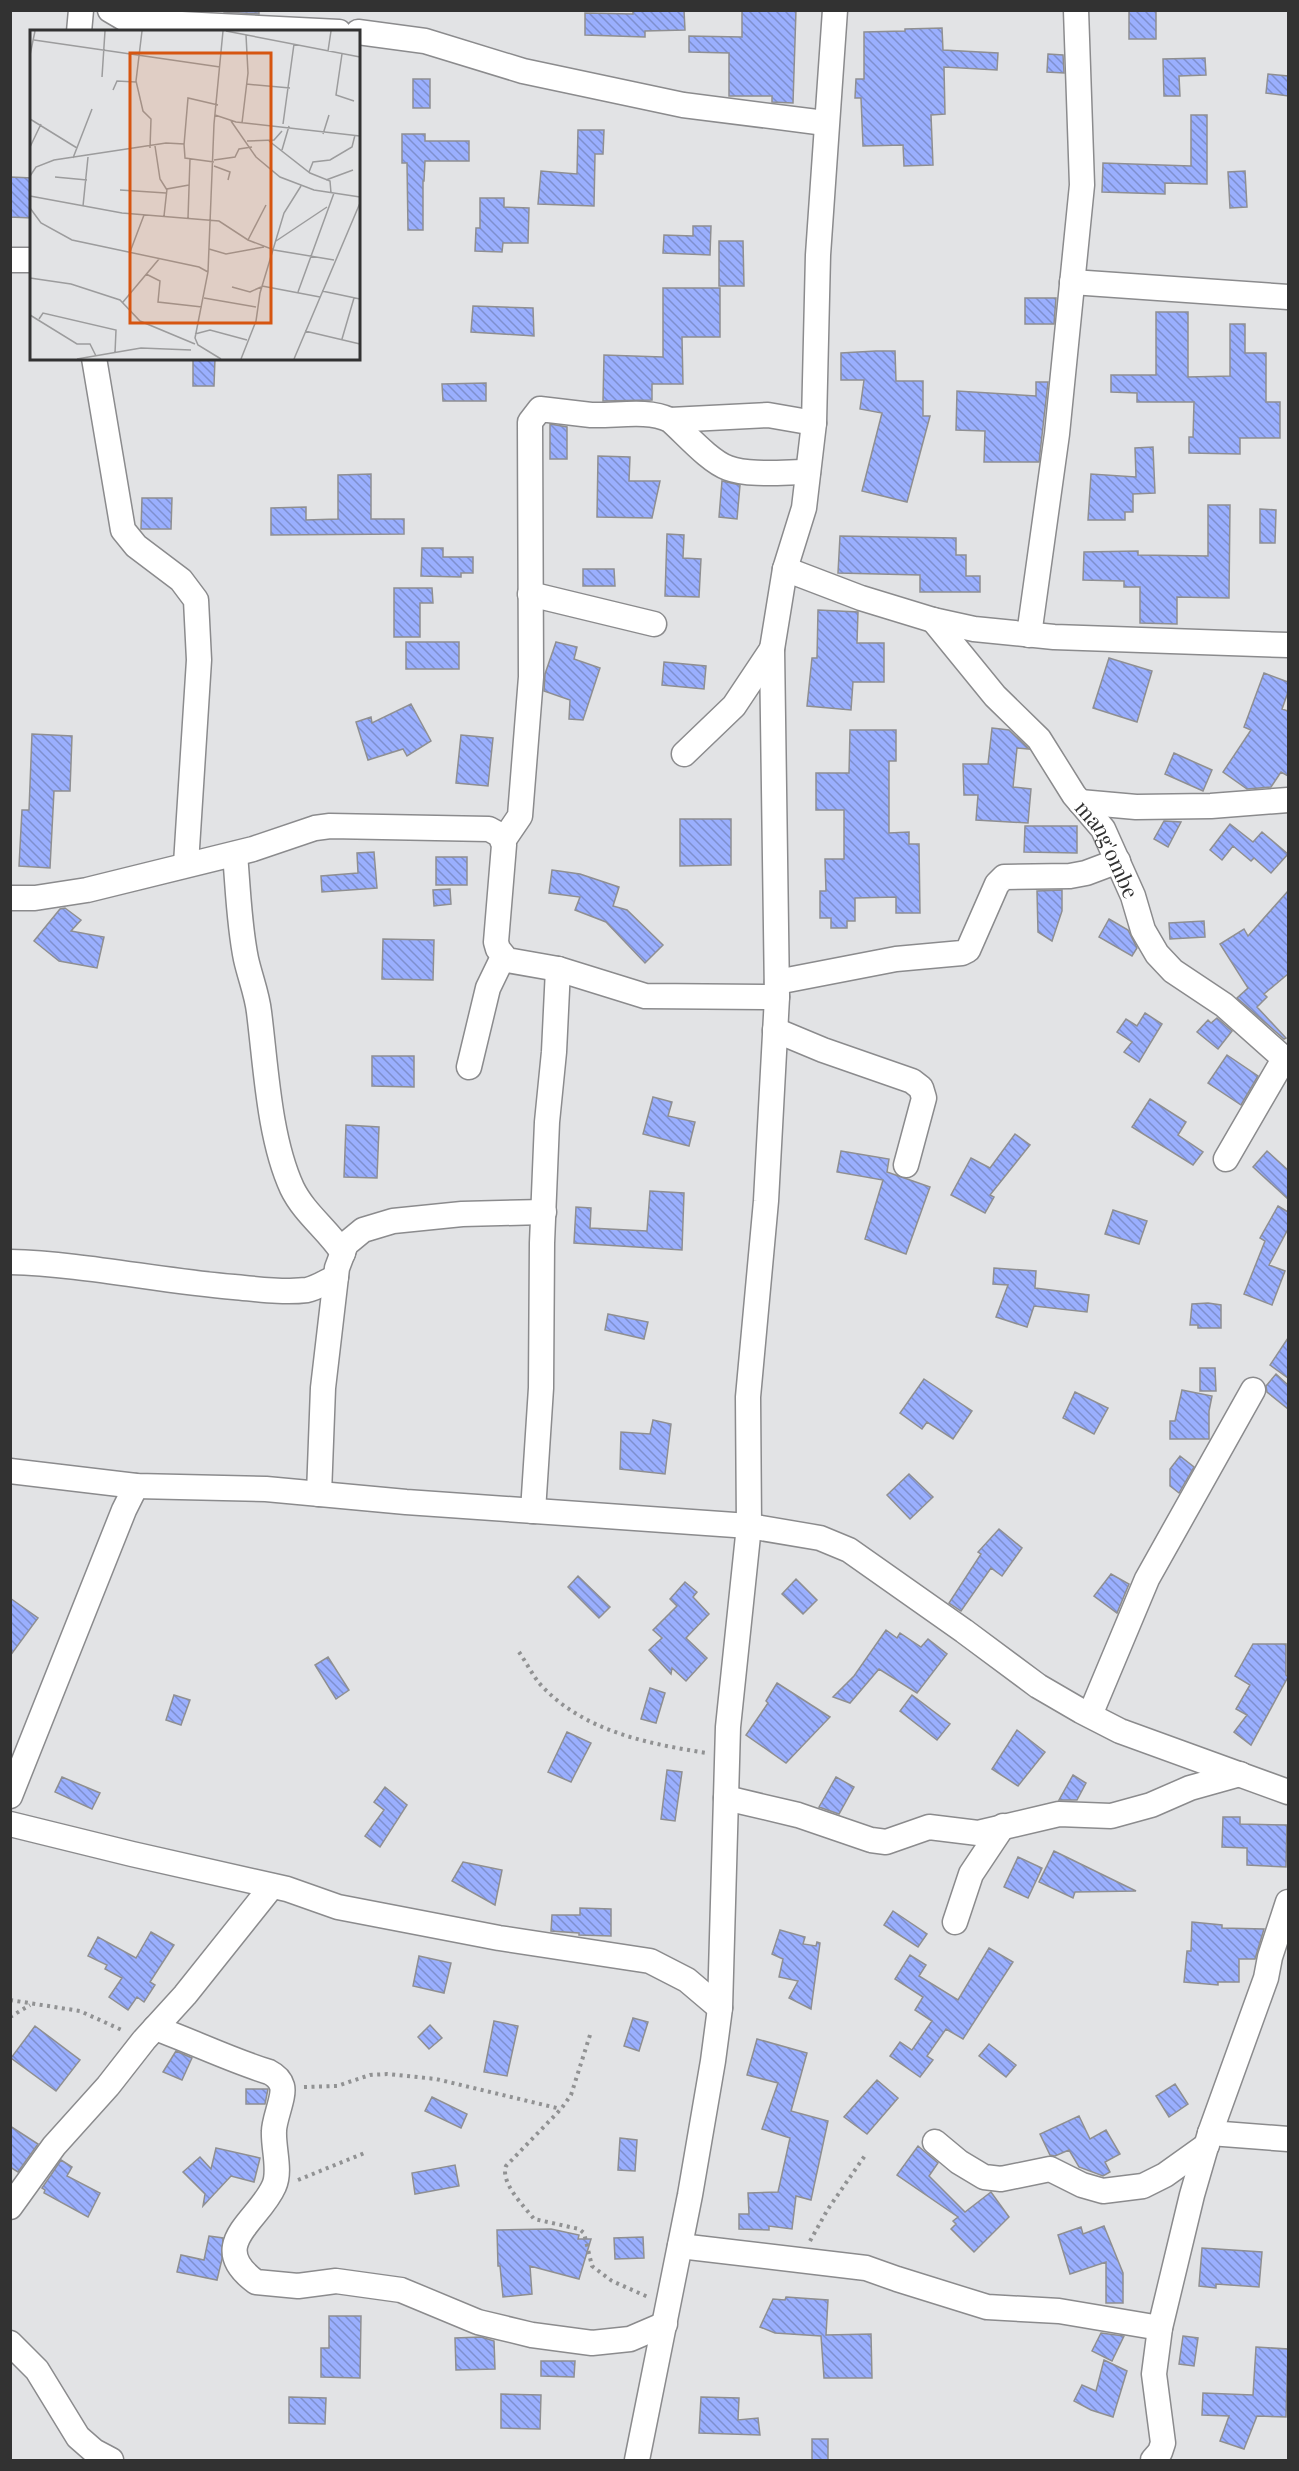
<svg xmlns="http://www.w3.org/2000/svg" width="1299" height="2471" viewBox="0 0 1299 2471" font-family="'Playfair Display',serif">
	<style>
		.building { fill: url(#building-back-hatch); stroke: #8f8f91; stroke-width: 1.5 }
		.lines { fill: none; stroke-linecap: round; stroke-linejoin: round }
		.minor-casing { stroke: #8b8b8d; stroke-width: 27 }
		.path { stroke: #919293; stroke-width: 4; stroke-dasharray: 3 4.5; stroke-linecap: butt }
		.minor { stroke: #fff; stroke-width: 24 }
		.labels { text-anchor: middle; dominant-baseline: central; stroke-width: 5; stroke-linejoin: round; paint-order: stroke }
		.street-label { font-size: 21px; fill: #323232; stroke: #fff }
		.inset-road { fill: none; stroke: #9c9c9d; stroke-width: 1.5 }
		.view { fill: #d65510; fill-opacity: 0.15; stroke: #d65510; stroke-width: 3 }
		.inset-edge { fill: none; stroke: #323232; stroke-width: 3 }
	</style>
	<defs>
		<pattern id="building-back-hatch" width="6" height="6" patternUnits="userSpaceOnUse" patternTransform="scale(1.5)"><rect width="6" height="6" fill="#9aaffe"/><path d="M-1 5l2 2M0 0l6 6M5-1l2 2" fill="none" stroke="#7e8fce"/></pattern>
	</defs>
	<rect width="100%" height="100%" fill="#e2e3e5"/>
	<path class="building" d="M224,10l35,2v2l-35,-2z
		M633,10h51l1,20 -40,1v6l-60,-2v-22l48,1z
		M742,10h54l-3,93 -21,-1v-6h-43v-43l-40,-1v-16l53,1z
		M1129,10h27v29h-27z
		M942,28l1,22 55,3 -1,17 -53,-3 1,47 -14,1 2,50 -29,1 -1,-21 -40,1 -2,-48h-6l1,-19h8v-47l41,-1v-2z
		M1048,54l15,1 1,18 -17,-1z
		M1205,58l1,17 -27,1 1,20h-16l-1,-37z
		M1268,74l20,2v20l-22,-3z
		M413,79h17v29h-17z
		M1191,115h16v69l-42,-1v11l-63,-2 1,-29 88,3z
		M578,130h26l-1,24h-8l-1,52 -56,-2 3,-33 36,3z
		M402,134h23v7h44v20h-44l-1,20h-1v49h-15l-1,-67h-5z
		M1245,171l2,36 -17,1 -2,-36z
		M10,177l22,1v40l-22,-1z
		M480,198h24v9l25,1 -1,35h-25l-1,9 -27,-1 1,-23h4z
		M693,226h18l-1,29 -47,-2 1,-18 29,1z
		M719,241h24l1,45h-25z
		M663,288h57v49h-38l1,47h-31v16l-49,1 1,-46 59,2z
		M1025,298h31l-2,26h-29z
		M473,306l60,2 1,28 -63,-4z
		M1156,312h32v65l42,-1v-52h15v29h21v49h14v36h-40v16l-51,-1v-16h4l1,-35h-57v-9l-26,-1v-17h45z
		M876,351h19l1,30h27v35h7l-23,86 -45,-11 20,-78 -22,-4 4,-29h-23v-27z
		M193,358h22l-1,28h-21z
		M1036,382h12l-9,80h-55l1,-31 -29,-1 1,-39 79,5z
		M486,383v18h-43l-1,-17z
		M550,424l17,3v32h-17z
		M1153,447l2,46 -22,1v18h-8v8h-37l3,-46 45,3 -1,-29z
		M598,456l32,1 -1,24h31l-8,37 -55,-1z
		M371,474v45h33v15l-133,1v-27l35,-1v13l32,-1v-44z
		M722,481l18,4 -3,34 -18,-2z
		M142,498h30l-1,31h-30z
		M1208,505h22l-1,93 -52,-1v27l-37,-1v-36h-16v-6l-41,-1 1,-28 54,-1v4l70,1z
		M1260,509l16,1 -1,33h-15z
		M667,534l17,1 -1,23 18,1 -2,38 -34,-1z
		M840,536l116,2v17h10v21h14v16h-60v-17l-82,-2z
		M422,548h21v9h30v16h-12v4l-40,-1z
		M583,569h31l1,17h-32z
		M394,588h38l1,15h-13v34h-26z
		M818,610l40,2 -1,31h27v39h-31l-2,28 -44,-4 5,-48h5z
		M406,642h53v27h-53z
		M556,642l21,5 -3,12 26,9 -17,52 -14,-1 1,-19 -26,-9 1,-17z
		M1109,658l43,13 -15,51 -44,-14z
		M664,662l42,4 -2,23 -42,-4z
		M1264,673l24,9v10l-6,17 6,2v65l-7,-4 -10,15 -24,2 -24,-17 28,-42 -7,-3z
		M411,704l20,37 -24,15 -4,-7 -35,11 -12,-38 15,-5 1,6z
		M992,728l17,2 20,19 -12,-1 -4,39 18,2 -3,34 -52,-3 2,-25h-14l-1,-31h25z
		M850,730h46v31h-7v72l20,-1v12h10l1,69h-24v-16l-41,1v23h-8v7h-16v-10h-11v-27h6l-1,-32h19v-49h-28v-37h33z
		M32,734l40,2 -2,55h-16l-4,77 -31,-2 3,-56h7z
		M461,735l32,3 -5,48 -32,-3z
		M1174,753l38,17 -9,21 -38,-17z
		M680,819h51v46l-51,1z
		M1164,821l17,1 -13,25 -14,-8z
		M1230,824l23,18 9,-10 26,22 -17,19 -17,-15 -3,3 -18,-15 -11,14 -12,-10z
		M1025,826h52v27l-53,-1z
		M374,852l3,36 -55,4 -1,-16 37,-3 -1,-20z
		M436,857h31v28h-31z
		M552,870l28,4 39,13 -6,19 14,4 36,35 -18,18 -39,-41 -31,-12 5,-13 -31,-4z
		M450,889l1,15 -17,2 -1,-16z
		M1062,890v21l-10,30 -14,-9 -1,-41z
		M1288,891v83l-24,20 3,3 -10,10 29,31 -2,1 -47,-41 11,-10 -28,-44 24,-15 4,7z
		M65,908l16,12 -10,11 33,6 -7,31 -38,-7 -25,-20 26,-32z
		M1109,919l19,11 9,18 -5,8 -33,-19z
		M1204,921l1,16 -35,2 -1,-16z
		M383,939l51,1 -1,40 -51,-1z
		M1145,1013l17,11 -23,38 -15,-10 8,-10 -15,-10 9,-13 11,7z
		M1217,1018l15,13 -14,18 -21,-17 11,-12 3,3z
		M1227,1055l31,21 -17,29 -33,-22z
		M372,1056h42v31l-42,-1z
		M653,1097l19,5 -4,14 27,6 -6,24 -46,-12z
		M1150,1099l36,23 -8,13 25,17 -10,13 -61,-38z
		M346,1125l33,2 -2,51 -33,-1z
		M1015,1134l15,11 -40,50 4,2 -9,16 -34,-18 20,-37 19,10z
		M841,1151l48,8 -2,13 43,15 -24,67 -41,-15 18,-59 -46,-8z
		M1267,1151l21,19v29l-35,-32z
		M650,1191l34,2 -2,57 -108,-7 2,-36 15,1 -1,20 57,3z
		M1278,1206l10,6v17l-19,36 16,6 -13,34 -28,-11 21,-53 -5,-3z
		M1113,1210l34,11 -8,23 -34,-10z
		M994,1268l42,3 -1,17 54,7 -2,17 -53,-6 -7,21 -31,-10 12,-32 -15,-1z
		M1208,1303l13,2v23h-23v-3h-8l2,-21z
		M608,1314l40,8 -4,17 -39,-9z
		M1288,1338v40l-18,-13z
		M1200,1368h15l1,23h-16z
		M1276,1374l12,11v24l-21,-17 -1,-6z
		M924,1379l48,32 -19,28 -26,-17 -5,7 -22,-16z
		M1182,1390l30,6 -3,15v28h-39v-18h5z
		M1075,1392l33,16 -14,26 -31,-16z
		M653,1420l18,4 -6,50 -45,-5 1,-37 29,2z
		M1180,1456l14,11 -15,26 -9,-7v-17z
		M909,1474l24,23 -23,22 -23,-24z
		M999,1529l23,19 -20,28 -11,-8 -30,43 -12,-8 32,-49 -3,-2z
		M1111,1574l18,10 -12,29 -23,-17z
		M578,1576l32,31 -11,11 -31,-31z
		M796,1579l21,21 -14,14 -21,-20z
		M685,1582l12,10 -4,5 16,17 -23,24 21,20 -21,23 -14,-13 -1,6 -22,-24 13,-12 -9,-8 24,-24 -7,-7z
		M10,1598l28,20 -28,38z
		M886,1630l11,8 3,-5 21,14 7,-8 19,15 -30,39 -38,-24 -29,34 -17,-6 21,-21z
		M1253,1644h33v31l2,2 -37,68 -17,-13 13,-17 -11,-6 14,-24 -15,-9z
		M328,1657l21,33 -13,9 -21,-34z
		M777,1683l53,34 -44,46 -40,-28 22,-32 -2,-2z
		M650,1688l15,5 -9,30 -15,-4z
		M174,1695l16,5 -9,25 -15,-5z
		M912,1695l38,29 -13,16 -37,-29z
		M1017,1730l28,22 -27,34 -26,-17z
		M567,1732l24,11 -20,39 -23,-10z
		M667,1770l15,2 -7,49 -14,-2z
		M1073,1775l13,8 -9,17h-18z
		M62,1777l38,16 -8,16 -37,-17z
		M836,1777l18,10 -15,27 -20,-7z
		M385,1787l22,18 -27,42 -15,-11 19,-26 -10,-8z
		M1223,1817h17v7l47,1 -1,42 -39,-2v-17l-25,-1z
		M1054,1851l82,40 -61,1 -2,6 -34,-16z
		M1018,1857l24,11 -14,30 -24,-11z
		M463,1862l39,8 -7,35 -43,-24z
		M580,1908l31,1v27l-32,-1v-2l-28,-2 1,-16h28z
		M893,1911l34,23 -9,13 -34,-22z
		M1192,1922l30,3v3l42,1 -9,30h-16v23h-21v3l-34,-3 3,-31h4z
		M780,1930l25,7 -2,7 13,2 1,-4 3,1 -9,66 -22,-11 9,-17 -19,-4 4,-18 -11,-5z
		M151,1932l23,13 -24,37 5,3 -11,17 -7,-5 -9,13 -19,-13 13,-19 -17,-9 2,-4 -19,-9 10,-19 38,21z
		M989,1948l24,14 -50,77 -17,-10 -19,27 6,4 -13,17 -30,-21 10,-14 12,8 20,-29 -17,-11 8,-13 -28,-18 15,-24 16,10 -7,11 39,24z
		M419,1956l32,7 -7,30 -31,-7z
		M633,2018l15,4 -9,29 -15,-5z
		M494,2021l24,5 -11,50 -23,-4z
		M430,2025l12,13 -13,11 -11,-12z
		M35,2026l45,34 -24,31 -45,-33z
		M757,2039l50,14 -16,58 37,10 -17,79 -15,-4 -4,33 -23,-3v4l-30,-1v-15h10l-1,-21 30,-1 12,-54 -28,-9 16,-46 -31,-8z
		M989,2044l27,21 -10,12 -27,-21z
		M176,2051l16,7 -10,22 -19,-8z
		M877,2080l21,18 -31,36 -23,-17z
		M1175,2084l13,20 -19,13 -13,-21z
		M246,2089h22l-3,15h-19z
		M432,2097l35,17 -6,14 -36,-17z
		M1079,2116l11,23 16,-9 14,24 -15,8 5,10 -7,4 -24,-9 -10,-17 -14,6 -5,-1 -10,-21z
		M10,2126l28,18 -20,28 -8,-5z
		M620,2138l17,2 -2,31 -17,-1z
		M918,2146l20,17 -9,13 36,36 26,-20 18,25 -35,35 -23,-23 5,-5 -3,-3 5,-4 -61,-42z
		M216,2148l44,10 -6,24 -23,-6 -28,30 2,-12 -22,-22 17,-15 11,12z
		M61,2160l11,7 -5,9 33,17 -12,24 -44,-24 1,-3 -3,-2z
		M455,2165l4,21 -44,8 -3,-21z
		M1104,2226l19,47v30h-17v-41l-36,12 -12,-39 23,-8 2,7z
		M551,2229l28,6 -1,4h13l-12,40 -49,-13 2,28 -29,3 -3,-31h-2l-1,-36z
		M209,2236l14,2 -1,21 -5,21 -40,-8 4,-17 23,5z
		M643,2237l1,21 -29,1 -1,-21z
		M1202,2248l60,4 -3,35 -43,-3v4l-17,-2z
		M786,2297l42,3 -2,35 45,-1 1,44h-48l-3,-42 -46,-3 -15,-6 13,-28 12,1z
		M329,2316h32l-1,62 -39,-1v-29h8z
		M1101,2333l23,3 -12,25 -20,-10z
		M1183,2336l15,2 -4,28 -15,-2z
		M481,2337l13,4 1,28 -39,1 -1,-32z
		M1256,2347l32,2 -2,68 -29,-1 -13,33 -24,-8 9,-25 -27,-1 1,-22 50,2z
		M1104,2360l23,11 -14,46 -22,-7 -17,-9 8,-16 14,6z
		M541,2361h34l-1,16 -33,-1z
		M501,2394l40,1 -1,34 -39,-1z
		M289,2397l37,1 -1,26 -36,-1z
		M701,2397l38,1 -1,22 20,-2 2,17 -61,-2z
		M812,2439h16v21h-16z"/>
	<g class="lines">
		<g class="minor-casing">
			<g id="minor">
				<path d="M110,10l17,10 15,2 197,10"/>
				<path d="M79,32l2,-22"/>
				<path d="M358,32l67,9 98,30 160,34 142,18"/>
				<path d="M10,260h22"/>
				<path d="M1072,282l216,15"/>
				<path d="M94,358l29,172 13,16 45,34 15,20 3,60 -13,204"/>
				<path d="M670,420l98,-5 46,8"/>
				<path d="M785,569l76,29 72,22 41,9 80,8 234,8"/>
				<path d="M530,594l124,30"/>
				<path id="s1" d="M933,620l62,76 44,43 35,56 29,34 30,67 10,34 14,24 16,17 51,34 64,57"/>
				<path d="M1029,635l28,-201 25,-249 -6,-175"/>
				<path d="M684,754l50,-48 38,-57"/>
				<path d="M1080,802l56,5 75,-1 77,-6"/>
				<path d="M503,841l17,-25 11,-139 -1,-255 10,-13c17,2 34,4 51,6 26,1 56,-6 79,5 16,14 39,41 58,48 21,8 57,4 80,4"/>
				<path d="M235,854c3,34 4,71 11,105 4,18 11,35 13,53 7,55 10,126 33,176 12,25 36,42 51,65"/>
				<path d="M10,898h25l52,-8 166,-41 62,-21 15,-2 159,3 11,6 4,10 -8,97 2,7 9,11 51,9 87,27 132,1"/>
				<path d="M777,982l119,-23 66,-6 6,-3 29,-66 7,-7 66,-1 16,-3 32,-12"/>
				<path d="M775,1030l48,20 89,31 9,7 3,10 -18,67"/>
				<path d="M469,1067l19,-79 15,-31"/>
				<path d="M1226,1159l58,-100"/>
				<path d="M10,1262c75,2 149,19 224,25 23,2 49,6 73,3 10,-2 20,-9 29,-13"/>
				<path d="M10,1471l126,15 130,3 140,13 343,24 71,12 29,12 115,81 74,55 43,25 39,20 168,61"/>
				<path d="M319,1494l4,-106 14,-120 9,-24 17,-14 30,-9 69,-7 82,-2"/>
				<path d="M533,1511l8,-123 1,-145 5,-121 7,-70 4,-83"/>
				<path d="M1090,1715l57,-136 106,-189"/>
				<path d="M10,1796l114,-286 12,-24"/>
				<path d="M726,1798l72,17 73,25 15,2 43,-15 49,6 81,-19 52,2 40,-11 39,-17 50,-14"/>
				<path d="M10,1824l122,30 155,35 51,18 161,31 151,23 37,19 33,28"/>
				<path d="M955,1922l16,-48 32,-48"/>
				<path d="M155,2028c39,14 75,32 114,44 6,3 11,7 13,14 3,10 -8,33 -8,45 -1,17 7,40 0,55 -15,35 -69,59 -18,96l42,4 38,-5 65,9 77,32 54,13 60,8 38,-4 35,-15"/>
				<path d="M1210,2133l78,6"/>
				<path d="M935,2142l24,20 25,15 17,2 49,-10 32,16 21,6 40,-5 22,-11 42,-30"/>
				<path d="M10,2207l44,-61 54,-60 36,-46 41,-45 87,-109"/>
				<path d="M680,2246l186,22 31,11 90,28 72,4 101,17"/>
				<path d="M10,2343l27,27 41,67 16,14 17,9"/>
				<path d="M637,2460l53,-265 23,-134 7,-53 8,-281 21,-201 -1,-129 18,-196 11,-204 -5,-348 13,-80 19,-61 10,-85 4,-168 17,-245"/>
				<path d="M1153,2460l7,-8 3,-9 -9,-69 6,-46 32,-133 18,-62 56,-155 4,-21 18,-55"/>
			</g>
		</g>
		<path class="path" d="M519,1652c7,10 13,22 20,31 43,48 106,60 167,70
			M10,2000l70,11 44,20
			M10,2017l20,-12
			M590,2035l-19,60 -10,14 -55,57c-6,17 18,40 28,53l45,10 5,4 8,33 20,15 36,16
			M304,2087l33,-1 33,-11 17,-1 49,5 125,30
			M298,2180l69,-28
			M810,2241l18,-32 38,-55"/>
		<use href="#minor" class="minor"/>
	</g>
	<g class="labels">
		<g class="street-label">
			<text stroke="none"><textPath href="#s1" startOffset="290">mang'ombe</textPath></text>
		</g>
	</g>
	<g transform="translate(30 30)">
		<rect width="330" height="330" fill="#e2e3e5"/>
		<path class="inset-road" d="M112,1l-6,50 7,30 8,8 -1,29M196,1l134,26M4,10l186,27M298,21l3,-20M312,24l-6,41 18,6M0,25l5,-24M72,47l3,-46M216,54l44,4M83,60l4,-9 19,1M185,85l21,7 124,14M0,89l47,29M201,91l25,36 24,20 34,13 46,7M212,93l6,-50 -2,-38M253,94l11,-80M293,104l6,-19M217,111l27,-1 8,-9M239,111l41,32 20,8 1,12M154,115l4,-47 30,7M125,116l5,33 7,11M0,117l11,-23M252,120l7,-24M43,128l19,-49M184,130l21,-3 4,-8 13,-2M184,136l16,6 -2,8M279,142l4,-10 17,-2 22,-13 3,-12M0,146l6,-9 18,-7 112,-17 18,1 1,14 29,4M25,147l32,3M296,150l27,-10M90,160l46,3M0,166l92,17 97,8 29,19 26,10 60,10M53,176l5,-49M0,178l11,15 31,17 127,27 9,5M134,186l3,-27 22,-4M158,188l2,-59M218,210l18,-35M246,211l51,-34M179,219l17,5 38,-7M100,222l14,-37M116,244l14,7 -2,21 44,5M0,248l41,6 49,16 20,21 55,23M232,256l58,11M202,257l18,5 11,-5M292,261l38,8M268,262l36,-99M174,268l52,9M93,272l36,-43M0,285l47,29h13l6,12M9,289l4,-6 73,17 -1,23M275,301l55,13M165,304l15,-4 37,10M312,309l12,-41M47,329l64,-11 50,2M191,329l-23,-14 -3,-7 13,-66 6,-148 9,-93M211,329l15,-38 4,-28 24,-80 17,-27M264,329l66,-156"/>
		<path class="view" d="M100,23h141v270h-141z"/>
		<rect width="330" height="330" class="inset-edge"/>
	</g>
	<rect width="1299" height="2471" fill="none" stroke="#323232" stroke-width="24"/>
</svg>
